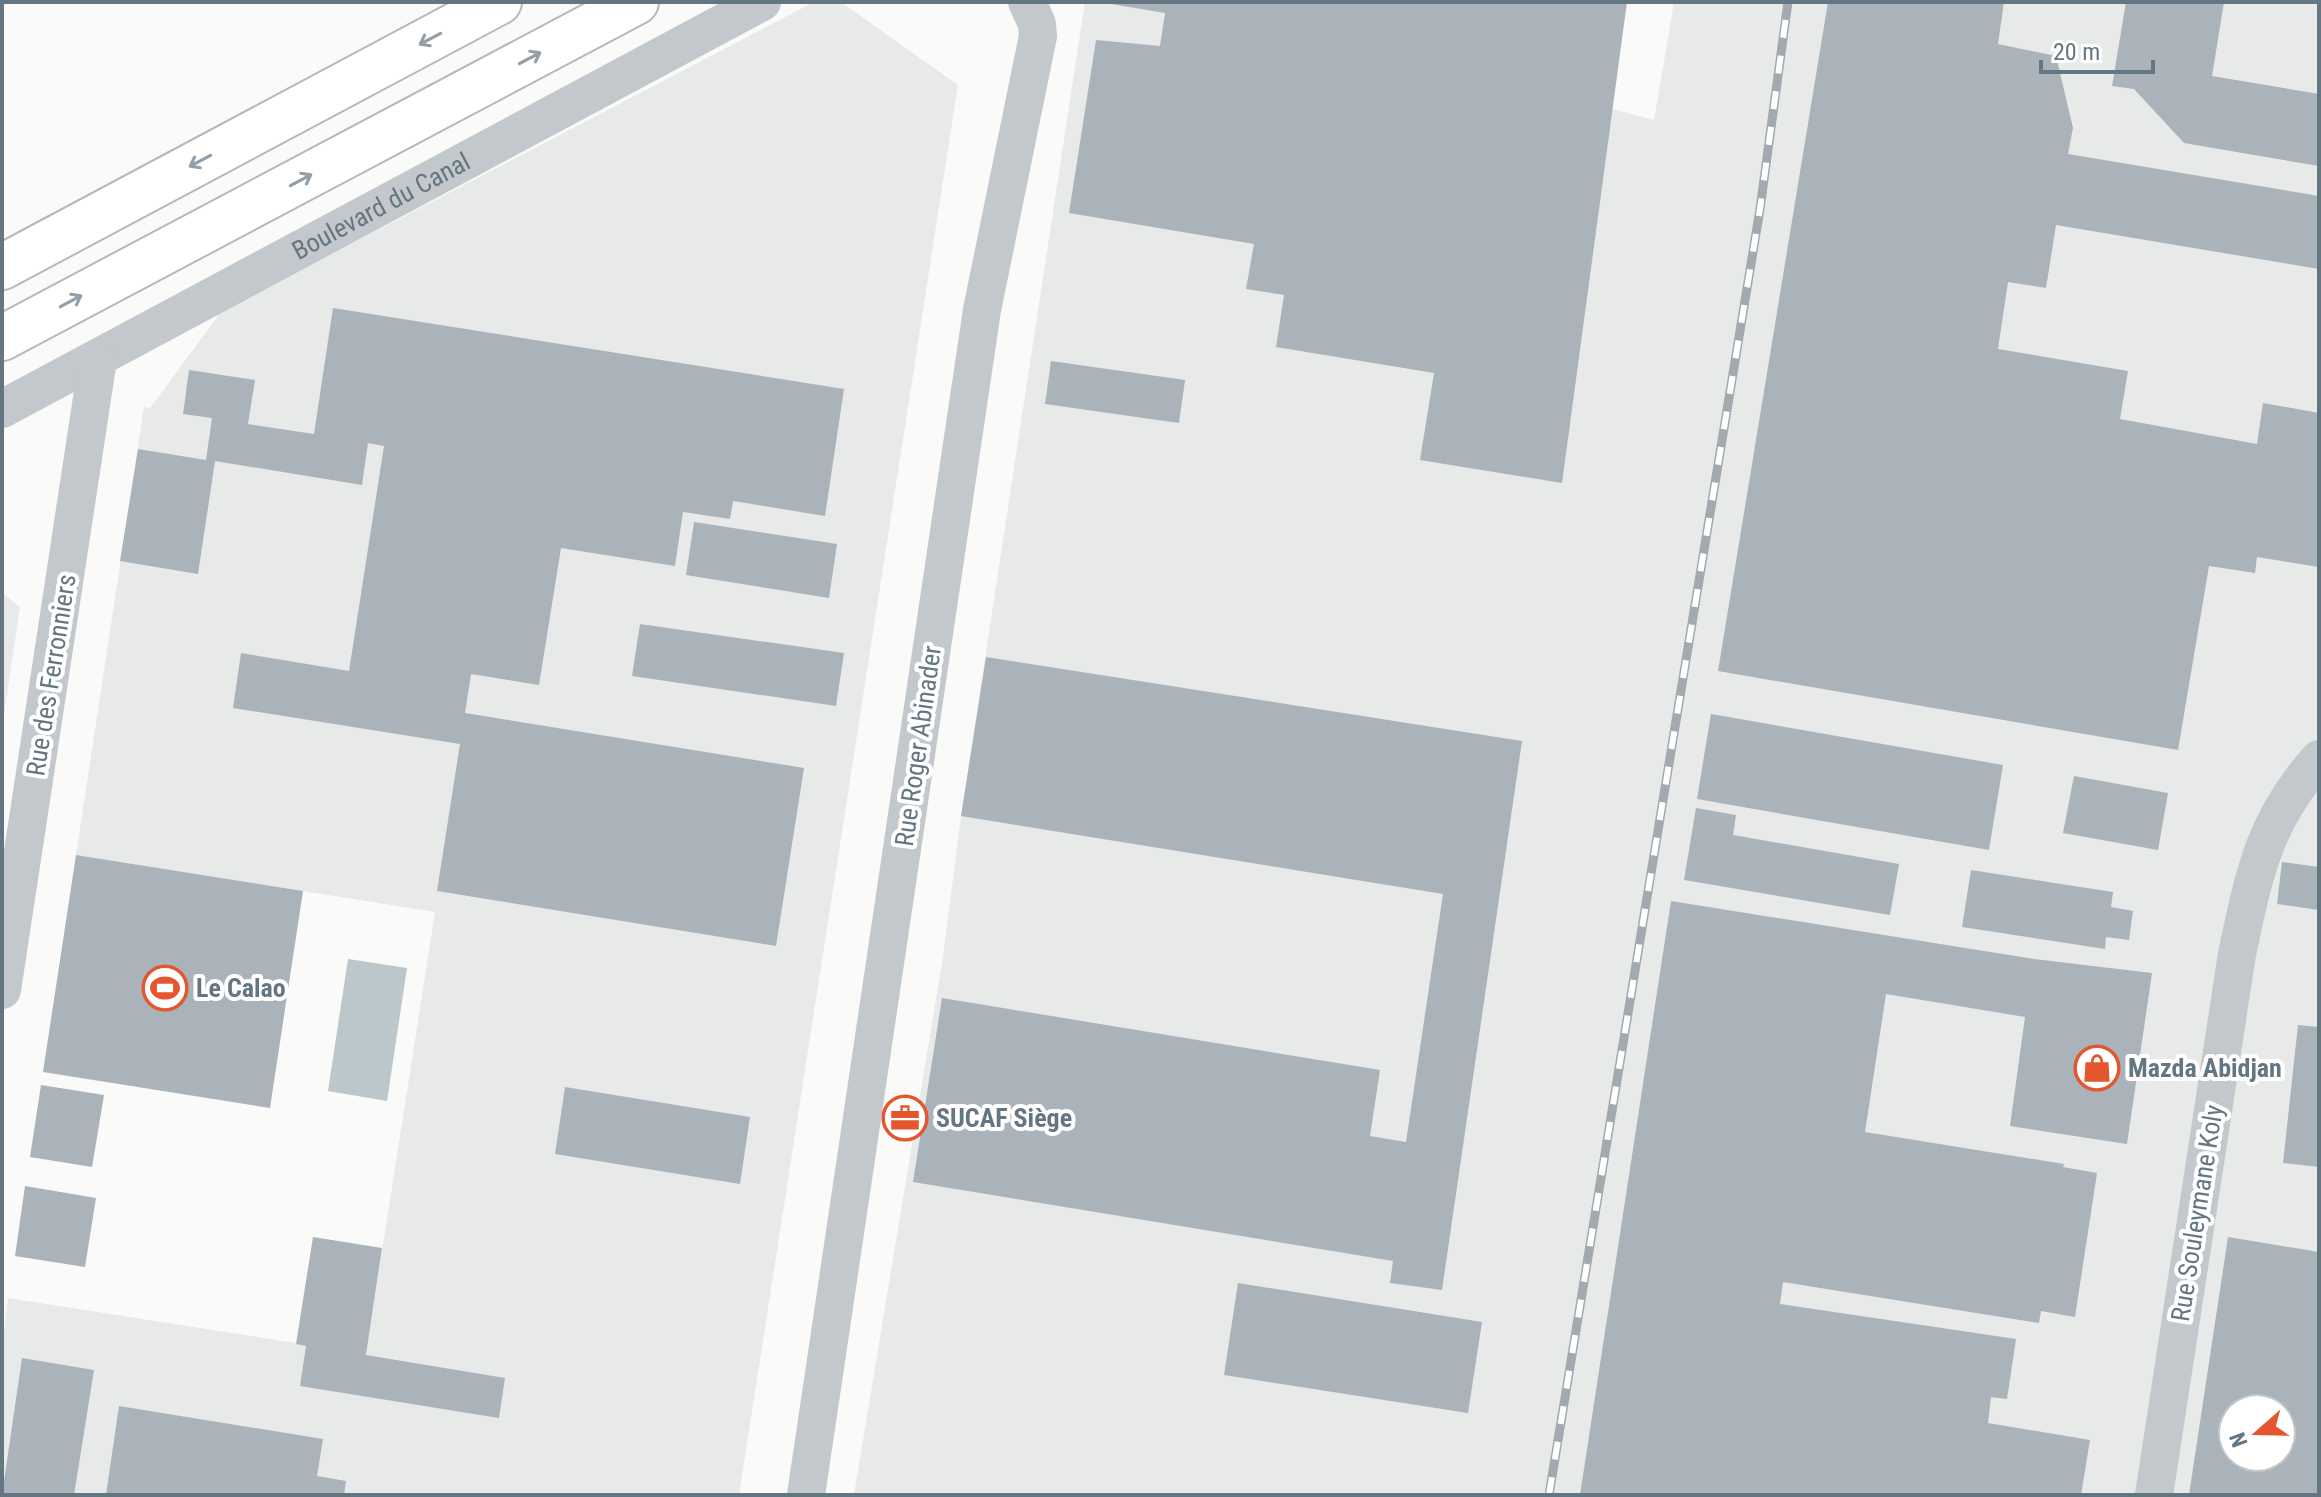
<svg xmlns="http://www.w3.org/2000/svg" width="2321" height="1497" viewBox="0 0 2321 1497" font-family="'Roboto Condensed',sans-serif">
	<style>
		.built { fill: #e8e9e9; fill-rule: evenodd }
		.water { fill: #bbc7cb }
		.building { fill: #aab3b9; fill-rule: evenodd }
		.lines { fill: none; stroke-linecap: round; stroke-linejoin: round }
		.secondary-casing { stroke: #b3babf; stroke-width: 48 }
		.street { stroke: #c3c8cc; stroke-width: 38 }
		.secondary { stroke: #fff; stroke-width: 44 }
		.rail-casing { stroke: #a2aab0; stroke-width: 9 }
		.rail { stroke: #fff; stroke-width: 6; stroke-dasharray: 18; stroke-linecap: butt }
		.oneway { stroke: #939fa8 }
		.labels { text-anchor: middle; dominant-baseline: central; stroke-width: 8; stroke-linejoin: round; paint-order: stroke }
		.street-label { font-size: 26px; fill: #657683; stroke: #fff }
		.poi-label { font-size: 26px; font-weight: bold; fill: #657683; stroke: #fff; text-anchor: start }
	</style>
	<rect width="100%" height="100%" fill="#fafaf8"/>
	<path class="built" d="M814,2h27l117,83 -219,1410h-737v-149l6,-48 358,56 69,-442 -359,-57 68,-448 6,1 71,-96z
		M1085,2h187l-110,44 451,63 41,11 20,-118h645v1493h-1465l89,-538 18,-141zM2233,1409h48v48h-48z
		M2,593l18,14 -18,121z"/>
	<path class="water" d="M348,959l59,9 -20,133 -59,-10z"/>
	<path class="building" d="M1099,2h528l-65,481 -142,-23 14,-87 -158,-26 8,-52 -38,-6 8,-45 -185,-31 27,-173 64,6 5,-33z
		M1828,2h176l-6,42 58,12 17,72 -5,26 251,42v73l-263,-44 -10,63 -38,-6 -10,67 130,22 -8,48 137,25 6,-41 56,10v154l-62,-10 -2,16 -46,-7 -31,184 -460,-79z
		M2126,2h98l-12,74 107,18v72l-135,-23 -50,-54 -22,-3z
		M333,308l511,81 -19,127 -92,-15 -3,18 -47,-7 -8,54 -114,-18 -22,137 -68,-11 -6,39 339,55 -28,178 -339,-55 23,-147 -227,-36 8,-55 108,18 35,-225 -16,-3 -6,42 -147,-24 -17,113 -78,-13 18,-112 68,11 6,-42 -29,-4 6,-44 66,10 -7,44 66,10z
		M1051,361l134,19 -6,43 -134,-19z
		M694,522l143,22 -8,54 -143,-23z
		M640,624l204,29 -8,53 -204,-30z
		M986,657l536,84 -80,549 -52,-7 3,-22 -480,-79 29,-184 438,72 -10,66 36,6 37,-248 -482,-78z
		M1711,714l292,51 -14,85 -292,-51z
		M2074,776l94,17 -10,57 -95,-17z
		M1696,808l40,7 -3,20 166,29 -9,51 -206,-35z
		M76,855l227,36 -33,217 -227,-36z
		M2282,862l37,5v43l-42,-6z
		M1971,870l142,22 -2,15 22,4 -4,29 -23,-3 -1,12 -143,-22z
		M1671,901l363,58 118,14 -25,171 -117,-18 15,-109 -139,-23 -21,138 199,32 -1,3 34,6 -22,144 -34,-6 -2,12 -256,-41 -3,22 236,35 -9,60 -16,-2 -3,26 102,17 -9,55h-501z
		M2298,1025l21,2v140l-36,-4z
		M41,1085l63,10 -12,72 -62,-10z
		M565,1087l185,30 -10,67 -185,-30z
		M25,1186l71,12 -11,69 -70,-11z
		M313,1237l69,11 -16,107 139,23 -6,40 -199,-32 6,-40 -10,-2z
		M2228,1237l91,15v243h-130zM2233,1409h48v48h-48z
		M1238,1283l244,39 -14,91 -244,-38z
		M22,1358l72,12 -20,125h-72z
		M119,1406l204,33 -6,37 29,5 -2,14h-238z"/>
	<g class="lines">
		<g class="secondary-casing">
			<path id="secondary" d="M2,267l497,-265
				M2,338l634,-336"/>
		</g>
		<g class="street">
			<path id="s1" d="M2,409l760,-407"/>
			<path d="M2,990l96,-631"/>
			<path d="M806,1495l176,-1185 56,-274 -1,-12 -10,-22"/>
			<path d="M2154,1495l83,-541c17,-79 26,-132 82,-195"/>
		</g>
		<use href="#secondary" class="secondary"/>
		<g class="rail-casing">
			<path id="rail" d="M1549,1495l211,-1286 28,-207"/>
		</g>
		<use href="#rail" class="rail"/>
	</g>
	<defs><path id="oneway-shaft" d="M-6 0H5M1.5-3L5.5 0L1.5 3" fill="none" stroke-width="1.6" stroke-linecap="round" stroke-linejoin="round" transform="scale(2)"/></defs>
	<g class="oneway">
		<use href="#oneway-shaft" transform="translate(430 39) rotate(152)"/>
		<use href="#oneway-shaft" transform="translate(530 58) rotate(-28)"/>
		<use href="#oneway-shaft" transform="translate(200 161) rotate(152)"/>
		<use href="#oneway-shaft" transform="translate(301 180) rotate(-28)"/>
		<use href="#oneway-shaft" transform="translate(71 301) rotate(-28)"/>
	</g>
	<defs>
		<g id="stadium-ring" transform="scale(2.3)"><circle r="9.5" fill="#fff" stroke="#e4572e" stroke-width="1.5"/><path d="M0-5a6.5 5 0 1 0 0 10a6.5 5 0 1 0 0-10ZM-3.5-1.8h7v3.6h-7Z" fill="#e4572e"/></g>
		<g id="shop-ring" transform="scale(2.3)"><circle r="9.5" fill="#fff" stroke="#e4572e" stroke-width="1.5"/><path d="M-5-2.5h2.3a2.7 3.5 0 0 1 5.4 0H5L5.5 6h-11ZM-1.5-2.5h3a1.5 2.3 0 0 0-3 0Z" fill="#e4572e"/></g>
		<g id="office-ring" transform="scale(2.3)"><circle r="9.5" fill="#fff" stroke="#e4572e" stroke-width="1.5"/><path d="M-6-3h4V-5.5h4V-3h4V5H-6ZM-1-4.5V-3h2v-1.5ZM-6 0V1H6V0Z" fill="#e4572e"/></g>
	</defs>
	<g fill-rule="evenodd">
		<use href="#stadium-ring" x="165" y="988"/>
		<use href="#shop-ring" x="2097" y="1068"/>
		<use href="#office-ring" x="905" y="1118"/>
	</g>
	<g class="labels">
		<g class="street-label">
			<text stroke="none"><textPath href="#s1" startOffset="430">Boulevard du Canal</textPath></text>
			<text transform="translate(51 675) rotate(-81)">Rue des Ferronniers</text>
			<text transform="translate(918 746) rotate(-82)">Rue Roger Abinader</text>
			<text transform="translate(2197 1213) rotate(-81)">Rue Souleymane Koly</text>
		</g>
		<g class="poi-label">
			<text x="196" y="988">Le Calao</text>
			<text x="2128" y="1068">Mazda Abidjan</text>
			<text x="936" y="1118">SUCAF Siège</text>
		</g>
	</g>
	<rect width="2321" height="1497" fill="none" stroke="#657683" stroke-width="8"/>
	<g transform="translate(2257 1433) rotate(250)"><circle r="38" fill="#ffffff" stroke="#c1c8cd" stroke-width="2"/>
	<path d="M0-6L14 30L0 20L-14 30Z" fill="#e4572e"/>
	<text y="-12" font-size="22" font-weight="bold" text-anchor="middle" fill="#657683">N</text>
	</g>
	<path d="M2041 60v12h112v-12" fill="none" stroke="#657683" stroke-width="4"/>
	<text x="2053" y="60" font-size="24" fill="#657683" stroke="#ffffff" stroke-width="6" paint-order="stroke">20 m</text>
</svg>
